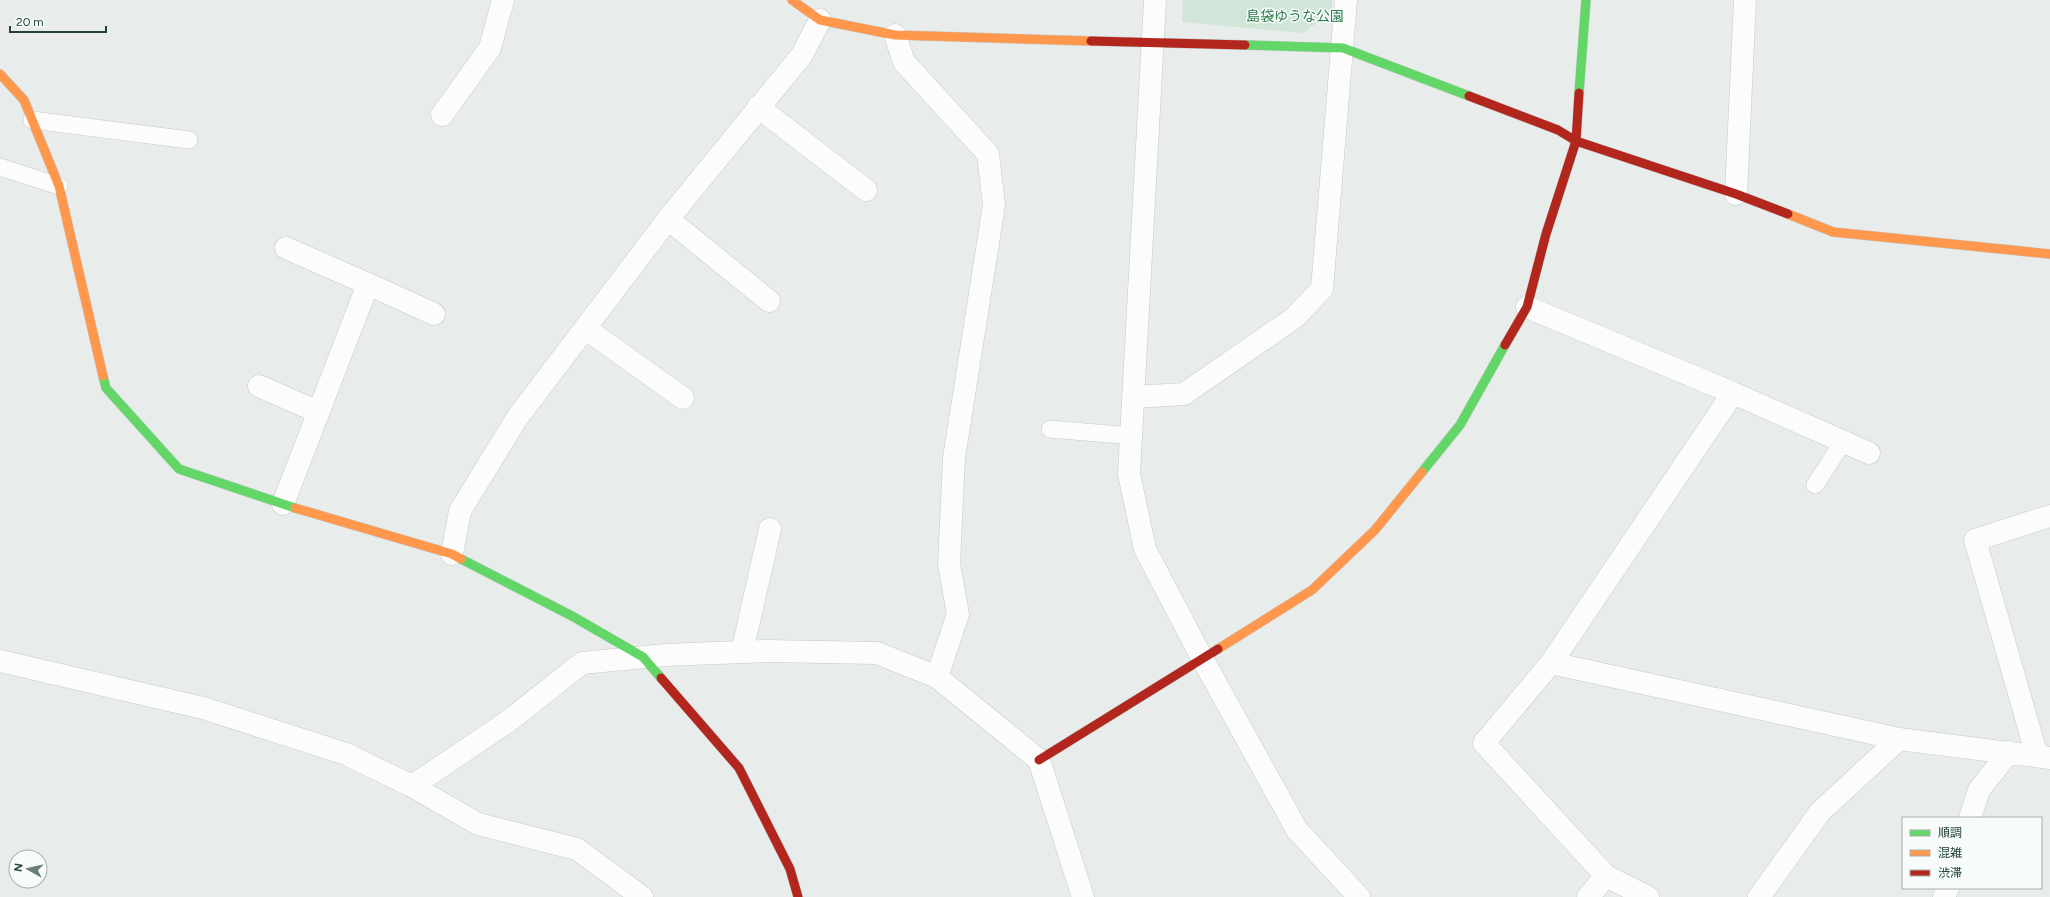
<svg xmlns="http://www.w3.org/2000/svg" width="2050" height="897" viewBox="0 0 2050 897" font-family="Figtree,'Noto Sans JP',sans-serif">
	<style>
		.green { fill: #d1e6d8 }
		.lines { fill: none; stroke-linecap: round; stroke-linejoin: round }
		.lane-casing { stroke: #c5cac8; stroke-width: 18 }
		.street-casing { stroke: #c5cac8; stroke-width: 23 }
		.fast-casing { stroke: #c3cbc8; stroke-width: 10 }
		.slow-casing { stroke: #c3cbc8; stroke-width: 10 }
		.jam-casing { stroke: #c3cbc8; stroke-width: 10 }
		.lane { stroke: #fcfcfc; stroke-width: 17 }
		.street { stroke: #fcfcfc; stroke-width: 22 }
		.fast { stroke: #63d668; stroke-width: 9 }
		.slow { stroke: #ff974d; stroke-width: 9 }
		.jam { stroke: #b3261e; stroke-width: 9 }
		.labels { text-anchor: middle; dominant-baseline: central; stroke-width: 3; stroke-linejoin: round; paint-order: stroke }
		.park-label { font-size: 14px; fill: #2d7a4b; stroke: #f7fbf9 }
	</style>
	<rect width="100%" height="100%" fill="#e8edeb"/>
	<path class="green" d="M1183,0h149v12l-29,21 -121,-11z"/>
	<g class="lines">
		<g class="lane-casing">
			<path id="lane" d="M32,120l157,20
				M0,167l59,19
				M1050,429l82,7
				M1815,485l28,-43"/>
		</g>
		<g class="street-casing">
			<path id="street" d="M1155,0l-26,474 16,75 57,109 95,172 62,67
				M895,35l9,27 84,92 6,51 -40,253 -5,106 9,50 -21,63
				M758,107l108,83
				M442,115l48,-67 13,-48
				M1736,194l9,-194
				M668,219l101,82
				M368,284l66,30
				M1527,307l206,86 -182,270 -67,80 122,133 42,21
				M585,328l98,70
				M259,386l59,26
				M1733,393l136,60
				M1134,397l50,-3 110,-76 28,-29 24,-289
				M283,504l85,-220 -82,-36
				M452,554l8,-43 57,-93 151,-199 134,-164 18,-35
				M742,652l28,-123
				M0,661l203,47 143,46 66,32 66,38 99,25 65,48
				M1551,663l348,76 151,19
				M2037,756l-62,-216 75,-24
				M412,786l94,-63 76,-60 84,-8 101,-4 110,2 60,24 102,83 44,137
				M1970,818l9,-28 30,-38
				M1588,897l18,-21
				M1759,897l61,-85 79,-73
				M1944,897l4,-9"/>
		</g>
		<g class="fast-casing">
			<path id="fast" d="M1245,45l98,3 126,48
				M1579,93l7,-93
				M103,376l3,12 73,81 116,39
				M1422,472l38,-47 45,-80
				M461,559l111,57 71,41 18,21"/>
		</g>
		<g class="slow-casing">
			<path id="slow" d="M792,0l28,20 75,15 196,6
				M0,74l24,26 35,86 44,190
				M1788,214l45,18 217,22
				M295,508l157,46 9,5
				M1218,649l94,-59 63,-60 47,-58"/>
		</g>
		<g class="jam-casing">
			<path id="jam" d="M1091,41l154,4
				M1469,96l89,34 18,11 160,53 52,20
				M1505,345l22,-38 19,-73 30,-93 3,-48
				M661,678l78,90 51,101 8,28
				M1039,760l179,-111"/>
		</g>
		<use href="#lane" class="lane"/>
		<use href="#street" class="street"/>
		<use href="#fast" class="fast"/>
		<use href="#slow" class="slow"/>
		<use href="#jam" class="jam"/>
	</g>
	<g class="labels">
		<g class="park-label">
			<text x="1295" y="16">島袋ゆうな公園</text>
		</g>
	</g>
	<rect x="1902" y="817" width="140" height="72" fill="#f7fbf9" stroke="#a3b1ad"/>
	<rect x="1910" y="830" width="20" height="6" fill="#63d668" stroke="#a3b1ad"/>
	<text x="1938" y="837" font-size="12" fill="#24423a">順調</text>
	<rect x="1910" y="850" width="20" height="6" fill="#ff974d" stroke="#a3b1ad"/>
	<text x="1938" y="857" font-size="12" fill="#24423a">混雑</text>
	<rect x="1910" y="870" width="20" height="6" fill="#b3261e" stroke="#a3b1ad"/>
	<text x="1938" y="877" font-size="12" fill="#24423a">渋滞</text>
	<g transform="translate(28 869) rotate(278)"><circle r="19" fill="#f7fbf9" stroke="#a3b1ad"/>
	<path d="M0-3L7 15L0 10L-7 15Z" fill="#697e78"/>
	<text y="-6" font-size="11" font-weight="bold" text-anchor="middle" fill="#24423a">N</text>
	</g>
	<path d="M10 26v6h96v-6" fill="none" stroke="#24423a" stroke-width="2"/>
	<text x="16" y="26" font-size="12" fill="#24423a" stroke="#f7fbf9" stroke-width="3" paint-order="stroke">20 m</text>
</svg>
